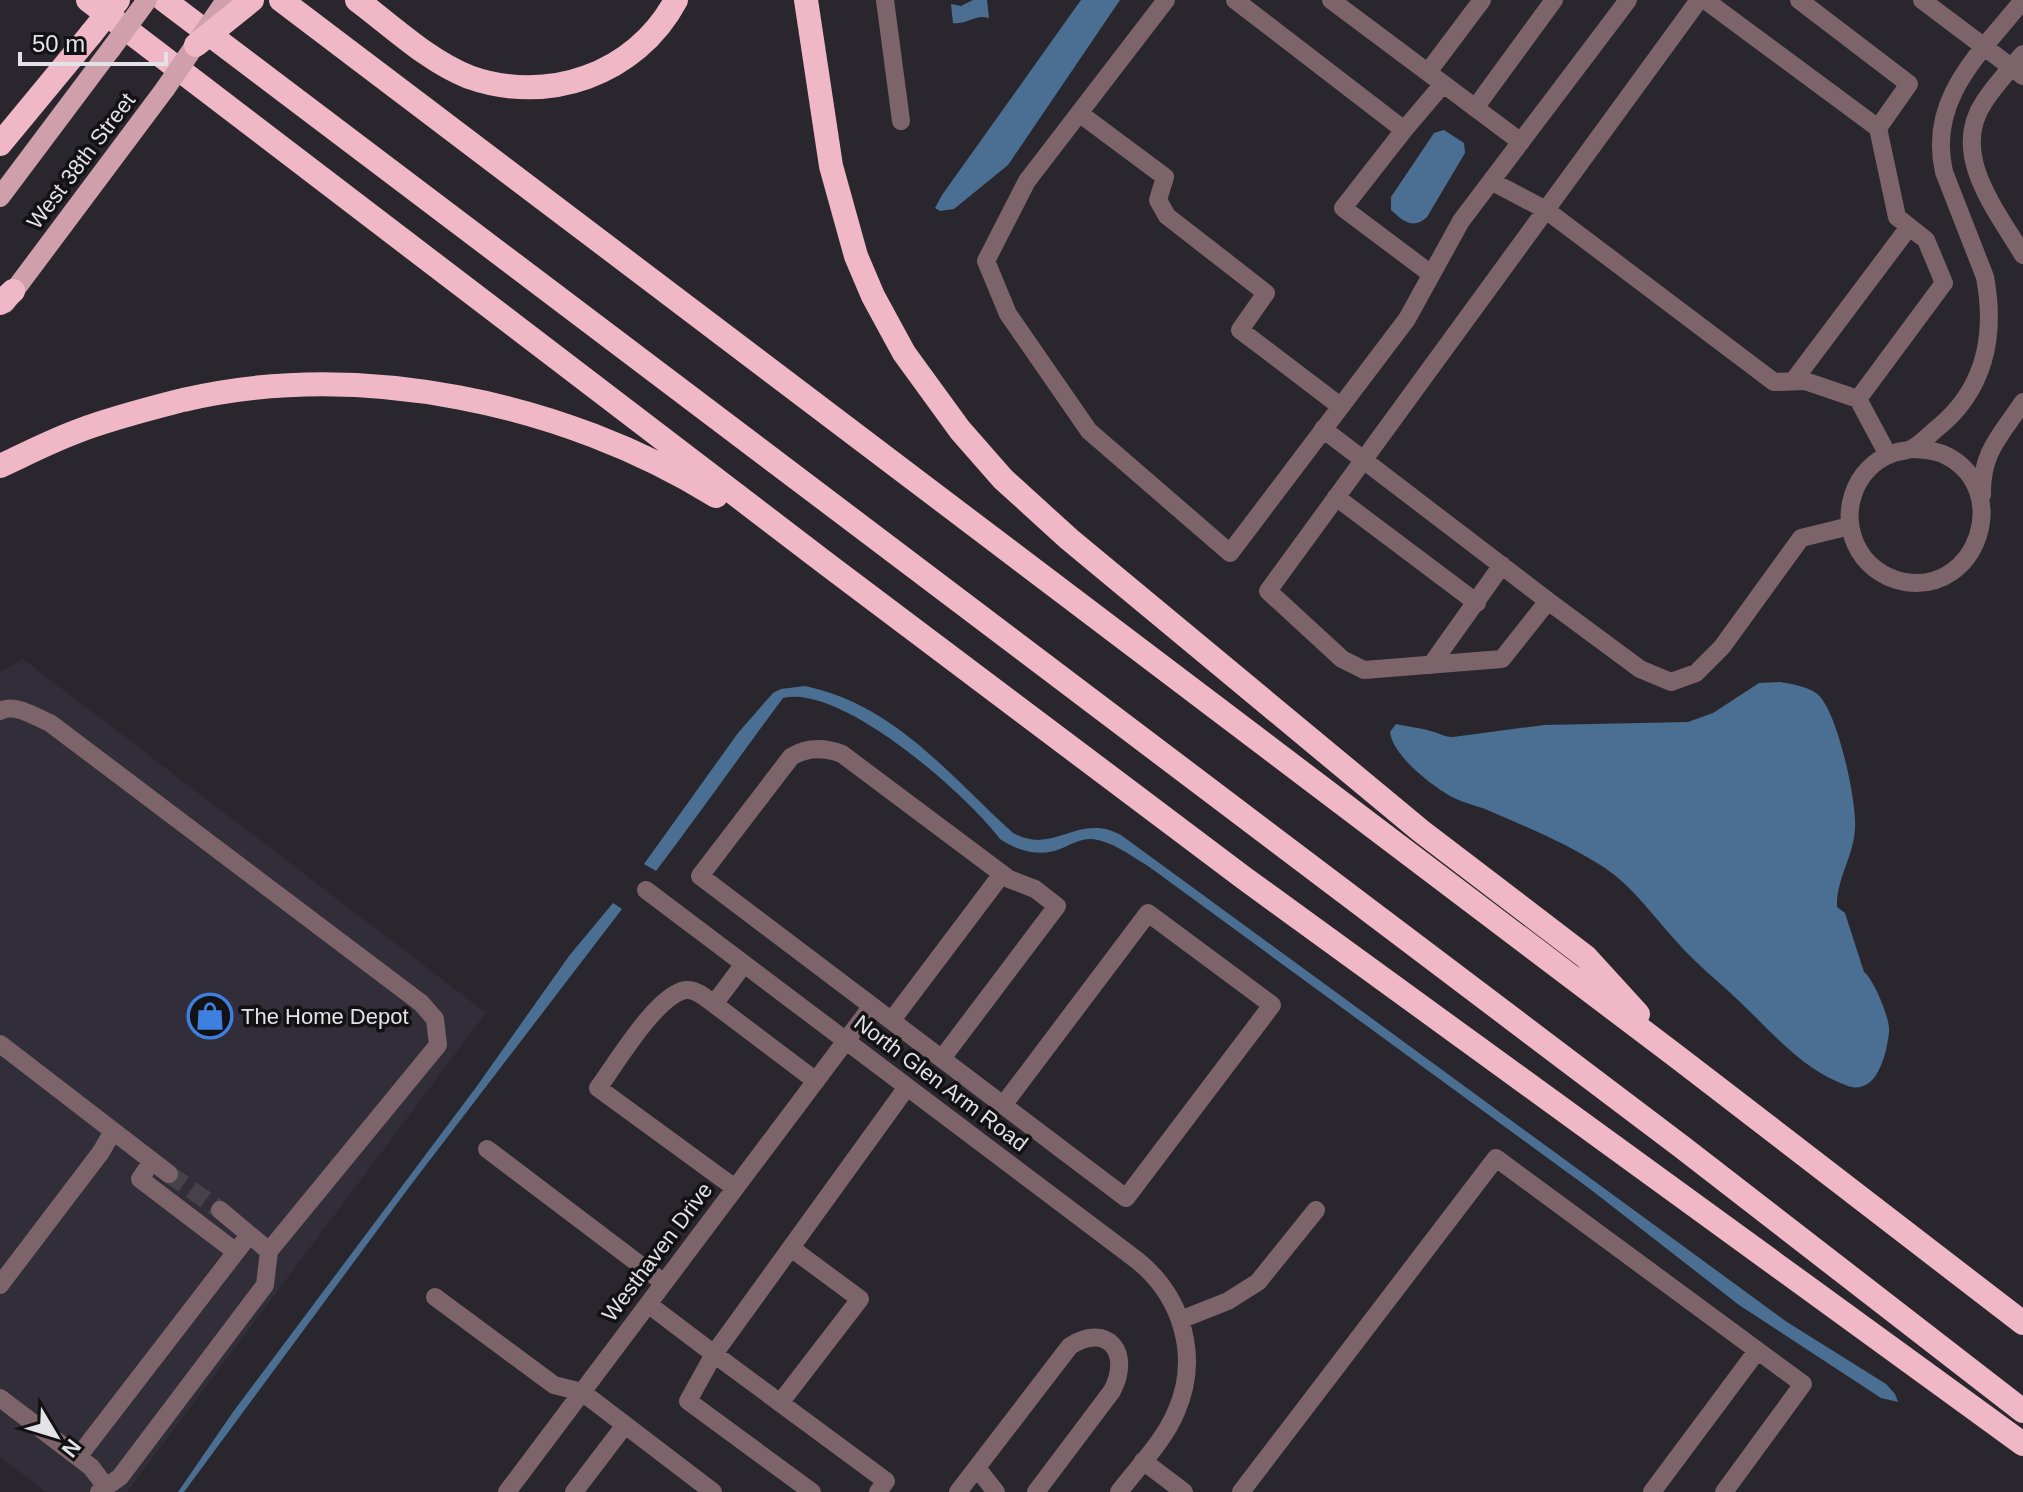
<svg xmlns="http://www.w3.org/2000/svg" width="2023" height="1492" viewBox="0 0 2023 1492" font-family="Arial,sans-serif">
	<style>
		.built { fill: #322e39 }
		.water { fill: #4a6f92 }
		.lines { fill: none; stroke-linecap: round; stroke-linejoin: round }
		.minor-tunnel { stroke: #454349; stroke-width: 18; stroke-dasharray: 18 9; stroke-linecap: butt }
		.minor { stroke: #7c646a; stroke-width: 18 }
		.major { stroke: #cf9fac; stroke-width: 20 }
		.highway { stroke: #f0b7c6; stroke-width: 24 }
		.major-bridge { stroke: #cf9fac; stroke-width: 20 }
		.highway-bridge { stroke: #f0b7c6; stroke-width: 24 }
		.labels { text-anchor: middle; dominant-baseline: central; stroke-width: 7; stroke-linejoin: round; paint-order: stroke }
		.street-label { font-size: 22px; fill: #e3e2e6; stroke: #121113 }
		.poi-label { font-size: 22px; fill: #e3e2e6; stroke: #121113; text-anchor: start }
	</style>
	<rect width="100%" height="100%" fill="#29272d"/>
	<path class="built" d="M23,659l463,354 -359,479h-81l-46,-35v-785z"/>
	<path class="water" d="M973,0h14l2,18c-14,-4 -22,7 -36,5l-2,-19 10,2z
		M1081,0h39l-112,165 -54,44 -14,2 -5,-3 7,-13z
		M1444,130l20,13 1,10 -38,64c-14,13 -24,4 -36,-7v-13l43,-64z
		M1780,682c12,2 25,4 36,11 21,14 41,109 39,135 -1,28 -19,51 -18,79l8,6 19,59c9,6 27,48 25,60 -2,21 -12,64 -41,54 -45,-15 -76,-54 -109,-85 -21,-20 -44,-38 -62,-59 -24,-26 -43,-54 -72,-74 -37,-24 -80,-42 -120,-59 -11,-4 -24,-7 -35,-13 -20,-12 -57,-40 -60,-64l6,-8c13,3 27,4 38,8 8,2 10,5 19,5l91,-12 144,-3 25,-9 46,-30z
		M805,686c90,19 144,89 208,147 41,23 64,-21 108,2l666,487 99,62 9,10 3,8 -17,-4 -142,-93 -149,-116 -442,-323c-17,-10 -37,-26 -58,-27 -10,0 -20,6 -30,10 -19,8 -43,2 -60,-10 -34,-45 -158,-155 -217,-141 -43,58 -84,116 -127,173l-12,-7 94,-131 35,-40 8,-4z
		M613,903l9,6 -212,277 -226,306h-6l55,-80 244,-326 92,-130z"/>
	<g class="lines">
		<path class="minor-tunnel" d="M169,1174l51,36"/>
		<path class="minor" d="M885,0l16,121
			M1166,0l-139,181 -41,80 22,53 81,117 141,122 177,-234 54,-98 167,-221
			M1235,0l169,130 39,-46
			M1331,0l190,142
			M1699,0l-431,591 74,68 22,11 138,-11 46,-58 92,68 31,13 25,-9 26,-26 79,-109 49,-12
			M1705,0l173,128
			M1799,0l110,84 -31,44 19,89 29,23 18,43 -86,116 30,56
			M1922,0l101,76
			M2023,54c-13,15 -28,31 -39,48 -35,52 13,109 39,153
			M1428,72l54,-72
			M1475,108l79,-108
			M1079,113l86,64 -7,23 9,16 99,77 -26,37 100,76
			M1404,130l-61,78 88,66
			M1491,181l55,29 228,172 31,-1 53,18
			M1794,380l115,-153
			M1323,429l225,172
			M1912,449c12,1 24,1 35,7 65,34 31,138 -42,126 -16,-3 -31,-12 -41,-24 -14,-18 -18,-42 -11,-63 6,-20 22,-36 41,-42 5,-2 12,-2 17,-4 9,-4 17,-13 24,-19 50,-39 61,-94 50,-153l-41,-105c-17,-74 37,-119 79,-172
			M1982,495c-1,-43 19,-60 41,-93
			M1336,497l141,106
			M1431,665l71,-100
			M0,711c16,-8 35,6 50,12l371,280 14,16 3,26 -169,206
			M646,890l492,371c45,37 62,97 38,151 -12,29 -38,55 -57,80
			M744,964l-30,40 102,77
			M714,1004c-7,-5 -17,-15 -28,-14 -29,4 -70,74 -88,98l137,100
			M872,1006l-172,-130 91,-119c16,-10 33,-10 51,-3l167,125 26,10 22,17 -114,151
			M892,1020l110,-146
			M0,1044l169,130
			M487,1149l177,134
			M152,1161l-12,18 96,73
			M0,1285l101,-133 12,-21
			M435,1297l119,88 28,7 131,100
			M648,1304l66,50 193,-267
			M1180,1320l48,-19 30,-19 58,-72
			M0,1398l91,69 15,20
			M780,1403l80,-104 -69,-51
			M78,1457l171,-222
			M1143,1461l41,31
			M977,1468l19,24
			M99,1492l21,-15 145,-192 4,-34 -49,-41
			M507,1492l365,-486 254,192 146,-193 -124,-92 -144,191
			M574,1492l51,-67
			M812,1492l-124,-91 26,-47 172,127 -8,11
			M958,1492l112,-146c38,-24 62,7 42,45l-76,101
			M1241,1492l255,-334 307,226 -79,108
			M1652,1492l105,-141"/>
		<path class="major" d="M0,197l111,-148
			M5,303l160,-214"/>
		<path class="highway" d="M88,0l740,565 416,313 779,566
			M164,0l1518,1147 341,264
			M281,0l1399,1059 343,264
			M357,0c35,26 71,61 112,77 78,28 167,-2 207,-77
			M806,0l25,166 25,90 17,40 31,57 56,77 43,49 66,60 352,292 165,126 52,57
			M0,144l91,-110
			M0,303l13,-12
			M0,466c26,-12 51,-25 78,-35 34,-13 70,-22 105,-31 176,-41 381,2 533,96"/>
		<path class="major-bridge" d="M111,49l36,-49
			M165,89l61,-89"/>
		<path class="highway-bridge" d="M91,34l27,-34
			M196,45l56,-45"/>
	</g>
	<defs>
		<g id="shop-ring" transform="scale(2.3)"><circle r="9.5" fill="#121113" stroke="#3f7fe0" stroke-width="1.5"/><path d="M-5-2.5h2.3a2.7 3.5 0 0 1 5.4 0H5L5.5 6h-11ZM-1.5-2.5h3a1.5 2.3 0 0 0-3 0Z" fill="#3f7fe0"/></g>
	</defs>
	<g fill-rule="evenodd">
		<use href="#shop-ring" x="210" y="1016"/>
	</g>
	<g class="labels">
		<g class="street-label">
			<text transform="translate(81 161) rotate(-53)">West 38th Street</text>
			<text transform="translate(941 1083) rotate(37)">North Glen Arm Road</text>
			<text transform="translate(657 1252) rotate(-53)">Westhaven Drive</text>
		</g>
		<g class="poi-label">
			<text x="241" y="1016">The Home Depot</text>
		</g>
	</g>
	<g transform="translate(56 1436) rotate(128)" stroke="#121113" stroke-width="6" paint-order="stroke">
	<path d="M0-6L14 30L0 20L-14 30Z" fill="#e3e2e6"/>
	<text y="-12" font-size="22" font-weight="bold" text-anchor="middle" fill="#e3e2e6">N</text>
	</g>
	<path d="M20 52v12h146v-12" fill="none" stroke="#e3e2e6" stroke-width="4"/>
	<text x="32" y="52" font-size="24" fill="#e3e2e6" stroke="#121113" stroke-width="6" paint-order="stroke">50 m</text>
</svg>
